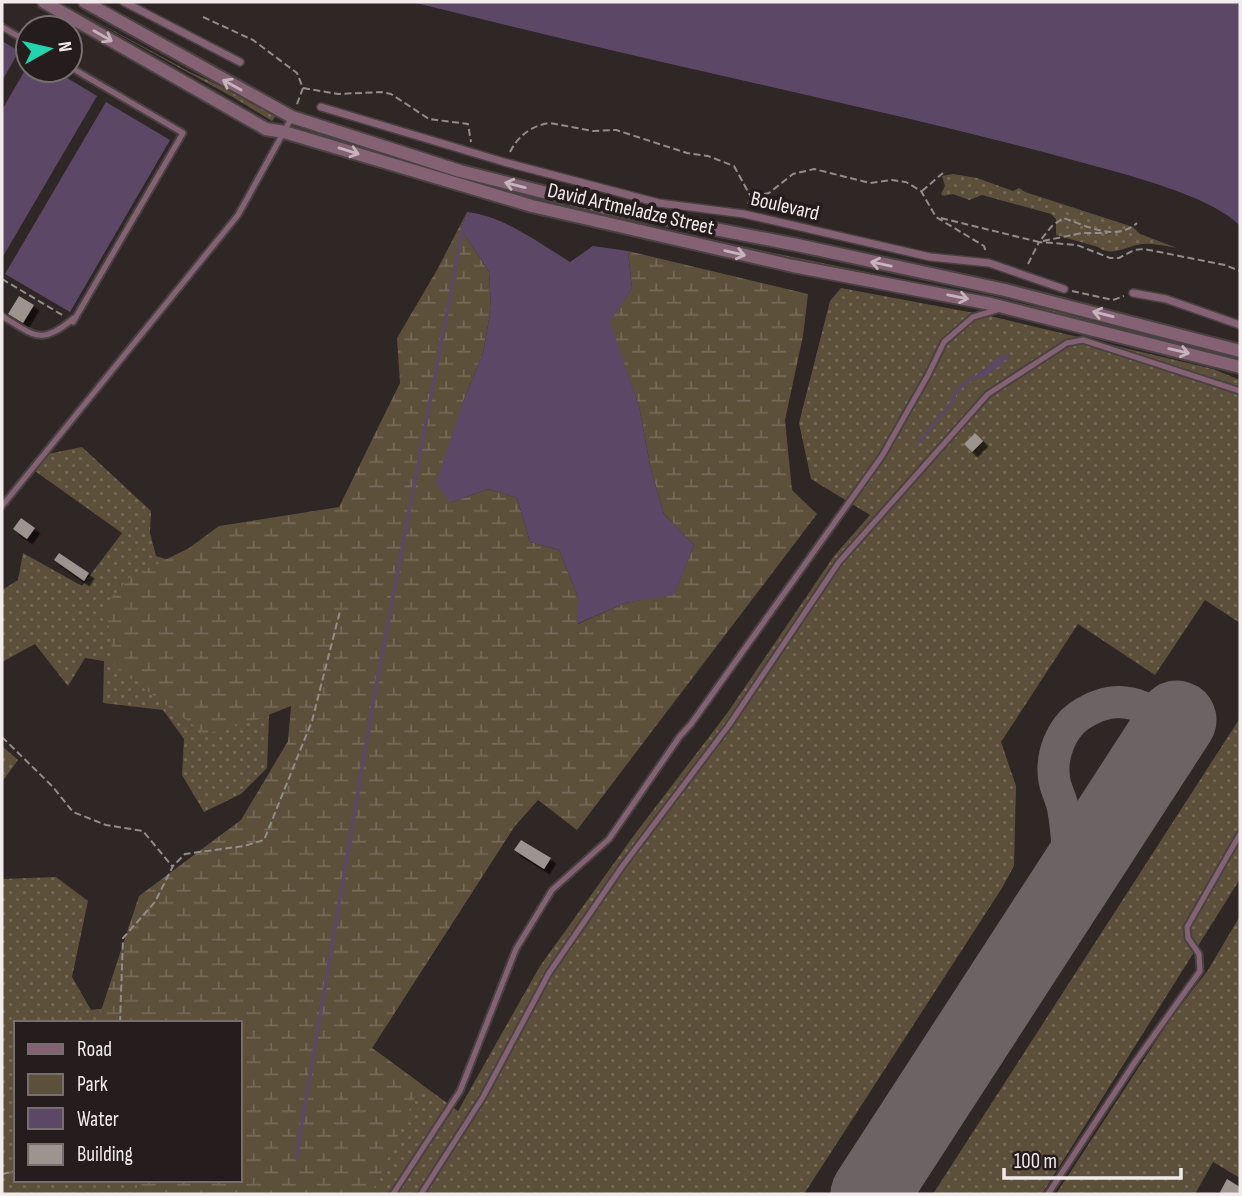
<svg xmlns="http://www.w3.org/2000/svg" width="1242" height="1196" viewBox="0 0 1242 1196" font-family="'Sofia Sans Condensed',sans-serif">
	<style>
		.green { fill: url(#green-dots); fill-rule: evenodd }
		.wetland { fill: url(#wetland-marsh) }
		.water { fill: #5c4866 }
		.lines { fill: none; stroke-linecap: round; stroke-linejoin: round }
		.stream { stroke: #5c4866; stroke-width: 3.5 }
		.taxiway { stroke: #6c6464; stroke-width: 32 }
		.runway { stroke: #6c6464; stroke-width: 79 }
		.building { fill: #9d938f; filter: url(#shadow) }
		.service-casing { stroke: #4a4242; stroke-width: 9 }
		.pedestrian-casing { stroke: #4a4242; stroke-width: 10 }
		.tertiary-casing { stroke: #4a4242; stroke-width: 16 }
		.path { stroke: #938c8c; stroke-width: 2; stroke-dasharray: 7 3.5; stroke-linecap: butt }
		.service { stroke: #846274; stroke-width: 5 }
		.pedestrian { stroke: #846274; stroke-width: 7 }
		.tertiary { stroke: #846274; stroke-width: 12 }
		.oneway { stroke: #c5b4bb }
		.labels { text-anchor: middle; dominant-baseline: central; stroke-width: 7; stroke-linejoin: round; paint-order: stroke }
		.street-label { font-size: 21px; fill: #f1ebeb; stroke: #251c1d }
	</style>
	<defs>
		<pattern id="green-dots" width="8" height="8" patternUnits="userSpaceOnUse" patternTransform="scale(1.75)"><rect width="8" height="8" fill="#5d503a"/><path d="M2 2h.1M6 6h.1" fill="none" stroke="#756957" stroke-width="1.8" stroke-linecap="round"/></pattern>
		<pattern id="wetland-marsh" width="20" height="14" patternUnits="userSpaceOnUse" patternTransform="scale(1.75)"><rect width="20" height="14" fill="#5d503a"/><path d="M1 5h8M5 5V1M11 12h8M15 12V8" fill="none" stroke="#756957"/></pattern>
		<filter id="shadow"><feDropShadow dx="5.5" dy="5.5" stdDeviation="0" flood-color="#0009"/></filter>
	</defs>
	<rect width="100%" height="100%" fill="#2f2626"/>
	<path class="green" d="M60,2l130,70 88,41 -6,8 -41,-25z
		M302,130l187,60 74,20 484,99 193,51v2l-145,-40 -126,-28 -404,-82 -54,-14 -210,-67z
		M953,174l24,4 36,13 6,-3 6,4 108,35 7,7 37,14c-11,-2 -24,-5 -35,-4 -16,2 -30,14 -44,3l-42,-12v-16l-5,-5 -69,-19 -13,5 -16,-6 -10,2 -2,-2 4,-8 -3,-10z
		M841,288l149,28 223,53 27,11v243l-35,-23 -50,75 -77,-51 -77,118 15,44 -2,80 -12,22 -198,306h-802v-315l54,-2 32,24 -16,76 19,33 31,-4 416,-207 -24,28 -142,221 86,63 82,-145 95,-132 93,-122 106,-156 36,-41 -59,-36 -12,-56 31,-122zM16,1023h224v157h-224z
		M82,447l69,64 -1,22 6,23 47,14 83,96 -17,49 -2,53 -26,26 -37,18 -22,-37 2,-36 -21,-29 -60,-7 1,-42 -19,-3 -17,28 -33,-42 -33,18v-72l16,-10 5,-27 59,33 40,-53 -90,-64 11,-14z
		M1240,718v161l-198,315h-109z
		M2,746l16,14 -16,22z
		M1240,916v262l-27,-16 -18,32h-139l115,-176 37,-48z"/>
	<path class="wetland" d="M467,212l-6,17 28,43 2,36 -8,45 -20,49 -13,101 38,-14 29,9 13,44 29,8 19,47v27l47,-21 49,-9 20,-49 -30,-31 -13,-44 -12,-64 -30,-84 23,-34 -4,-37 180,43 -5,42 -18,84 7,70 25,24 -240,316 -39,-30 -24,27 -142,221 49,36 -45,101 -7,9h-232v-14h103v-157h-143l42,-127 102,-76 47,-79 3,-35 -43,17 -43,11 -90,-67 -10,-62 24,-27 60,-30 30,-22 120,-19 61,-124 -3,-45 40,-68z"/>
	<path class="water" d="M412,2h828v224c-27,-30 -119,-53 -160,-64 -113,-31 -226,-56 -339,-82 -110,-25 -220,-51 -329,-78z
		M2,41l17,10 -17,30z
		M28,65v5h26l43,26 -95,162v-148z
		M106,102l64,38 -100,172 -65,-38z
		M467,212c37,4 72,31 103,50l23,-16 35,5 4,37 -22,34 29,84 12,64 13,44 30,31 -20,50 -49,8 -48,21 1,-27 -19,-47 -29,-8 -13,-44 -29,-9 -38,14 -14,-20 27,-81 20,-49 8,-45 -2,-36 -28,-43z
		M1008,354l2,1 -10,11 -20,13 -6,-2 26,-21z"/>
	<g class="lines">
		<path class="stream" d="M919,442l34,-41 2,-9 19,-15
			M296,1158l79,-466 88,-465"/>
		<path class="taxiway" d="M1038,934l93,-105 53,-78c-16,-26 -32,-48 -65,-49 -15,0 -28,6 -40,14 -18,13 -28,39 -25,62 1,10 7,20 9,30 4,22 8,65 1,86 -4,11 -14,22 -20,32"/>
		<path class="runway" d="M870,1194l307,-474"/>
	</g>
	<path class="building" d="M19,296l15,9 -11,18 -15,-9z
		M975,433l8,8 -11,11 -8,-8z
		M21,518l14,10 -8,11 -14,-10z
		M59,553l30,20 -5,8 -30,-21z
		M521,840l30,18 -7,11 -30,-19z
		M1227,1179l13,8 -2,7h-19z"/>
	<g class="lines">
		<g class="service-casing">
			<path id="service" d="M2,27l26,15
				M2,316c33,20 39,30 72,2l-1,4 110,-189 -113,-66
				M2,506l236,-291 54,-98
				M393,1194l67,-103 56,-142 36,-59 57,-51 71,-103 11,-12 191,-268 46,-81 16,-33 29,-25 27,-8
				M421,1194l62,-97 66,-124 72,-105 108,-143 110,-163 149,-168 79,-51 16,-3 157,51
				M1048,1194l87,-132 65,-91 -1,-17 -11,-16 -1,-11 53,-93"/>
		</g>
		<g class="pedestrian-casing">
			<path id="pedestrian" d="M124,2l116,60
				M321,107l183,55 155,41 85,11 186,43 59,6 75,26
				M1133,293l33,6 74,26"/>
		</g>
		<g class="tertiary-casing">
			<path id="tertiary" d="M44,2l222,127 18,3 248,74 261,60 198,38 249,63
				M85,2l207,115 168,54 142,36 195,38 208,45 235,61"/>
		</g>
		<path class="path" d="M203,17l50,23 44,33 6,15 -7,19
			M303,88l35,6 43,-2 10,2 38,25 39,5 3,18
			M510,152c8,-16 22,-27 40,-29l43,8 23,-1 71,23 21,3 26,10 17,31
			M922,191l21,-18
			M748,204l3,-7 18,-4 24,-19 21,-5 56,14 22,-3 14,2 15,9 15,26 48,29 2,6
			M941,218l98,24 13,-16 11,-8c25,8 52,24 74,5
			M1043,241l39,-8h25
			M1028,264l11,-22 38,3 33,13h9l15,-8 10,-1 81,16 15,6
			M2,279l62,37
			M1072,291l41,9 11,-4
			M2,737l51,50 20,25 33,13 37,6 29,35
			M120,1023l3,-85 32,-36 18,-36 12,-12 59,-8 20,-6 48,-119 28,-110
			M2,1174l14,-3"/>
		<use href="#service" class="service"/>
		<use href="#pedestrian" class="pedestrian"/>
		<use href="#tertiary" class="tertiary"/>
	</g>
	<defs><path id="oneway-shaft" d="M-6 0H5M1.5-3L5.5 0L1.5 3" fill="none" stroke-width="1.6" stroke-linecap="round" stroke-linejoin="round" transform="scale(1.75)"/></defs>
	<g class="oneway">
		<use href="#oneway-shaft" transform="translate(103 36) rotate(30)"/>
		<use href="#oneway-shaft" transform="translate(232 85) rotate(-151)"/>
		<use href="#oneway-shaft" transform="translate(349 151) rotate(17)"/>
		<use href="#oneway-shaft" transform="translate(515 185) rotate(-166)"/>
		<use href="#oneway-shaft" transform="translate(735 253) rotate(13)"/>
		<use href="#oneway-shaft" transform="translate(881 264) rotate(-168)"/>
		<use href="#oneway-shaft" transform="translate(958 297) rotate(11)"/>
		<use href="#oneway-shaft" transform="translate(1103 314) rotate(-166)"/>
		<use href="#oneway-shaft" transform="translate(1179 351) rotate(13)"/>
	</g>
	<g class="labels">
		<g class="street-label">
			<text transform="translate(785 206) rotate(13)">Boulevard</text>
			<text transform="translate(631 209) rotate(13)">David Artmeladze Street</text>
		</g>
	</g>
	<rect width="1242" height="1196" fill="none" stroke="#f1ebeb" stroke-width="7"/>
	<rect x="14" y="1021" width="228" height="161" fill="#251c1d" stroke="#776f6f" stroke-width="2"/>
	<rect x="28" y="1044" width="35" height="10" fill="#846274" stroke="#776f6f" stroke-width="2"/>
	<text x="77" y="1056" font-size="21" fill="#f1ebeb">Road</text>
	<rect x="28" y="1074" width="35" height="21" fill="#5d503a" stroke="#776f6f" stroke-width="2"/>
	<text x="77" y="1091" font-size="21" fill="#f1ebeb">Park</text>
	<rect x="28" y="1108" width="35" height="21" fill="#5c4866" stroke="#776f6f" stroke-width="2"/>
	<text x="77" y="1126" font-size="21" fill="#f1ebeb">Water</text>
	<rect x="28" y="1144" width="35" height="21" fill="#9d938f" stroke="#776f6f" stroke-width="2"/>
	<text x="77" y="1161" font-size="21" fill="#f1ebeb">Building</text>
	<g transform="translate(49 49) rotate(82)"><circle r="33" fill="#251c1d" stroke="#776f6f" stroke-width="2"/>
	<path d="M0-5L12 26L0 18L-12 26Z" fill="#22d5af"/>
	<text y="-10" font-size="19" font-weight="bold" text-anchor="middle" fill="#f1ebeb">N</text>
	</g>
	<path d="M1004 1168v10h177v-10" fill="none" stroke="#f1ebeb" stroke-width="3.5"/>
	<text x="1014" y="1168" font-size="21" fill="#f1ebeb" stroke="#251c1d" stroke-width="5" paint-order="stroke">100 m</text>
</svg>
